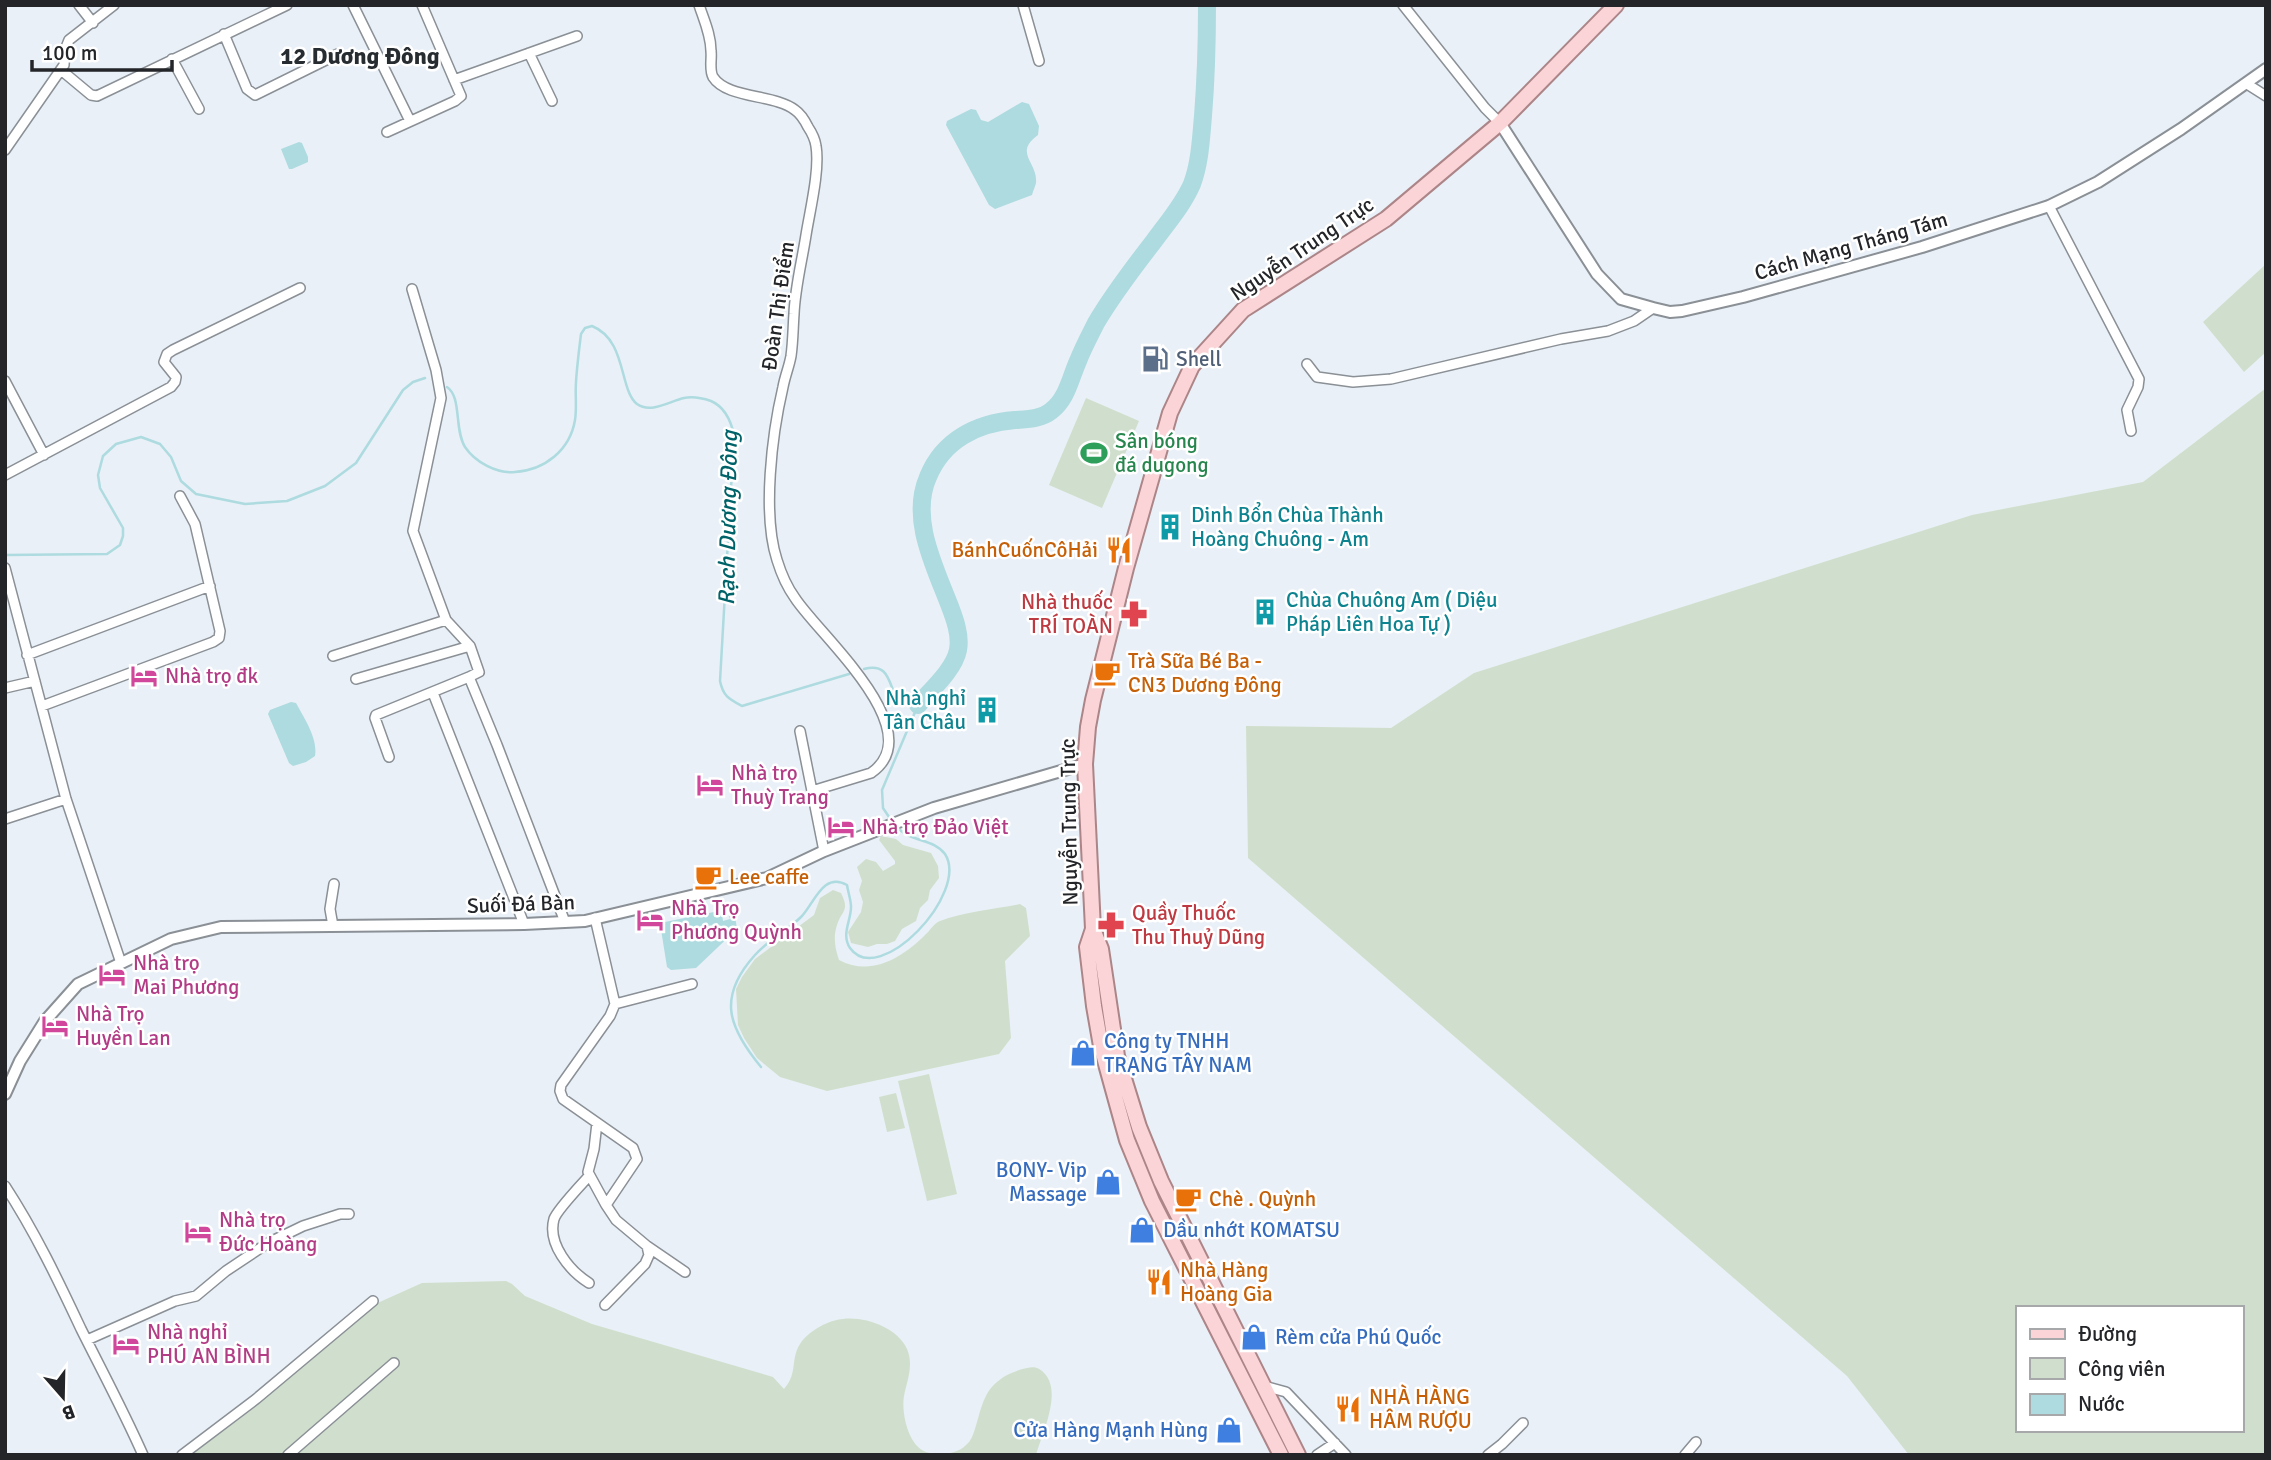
<svg xmlns="http://www.w3.org/2000/svg" width="2271" height="1460" viewBox="0 0 2271 1460" font-family="Signika,sans-serif">
	<style>
		.green { fill: #d0dfcd; fill-rule: evenodd }
		.water { fill: #addbdf }
		.lines { fill: none; stroke-linecap: round; stroke-linejoin: round }
		.stream { stroke: #addbdf; stroke-width: 2.5 }
		.river { stroke: #addbdf; stroke-width: 18 }
		.minor-casing { stroke: #8a9096; stroke-width: 12 }
		.tertiary-casing { stroke: #8a9096; stroke-width: 14 }
		.primary-casing { stroke: #ac8588; stroke-width: 18 }
		.minor { stroke: #fff; stroke-width: 9 }
		.tertiary { stroke: #fff; stroke-width: 10 }
		.primary { stroke: #fad4d7; stroke-width: 14 }
		.labels { text-anchor: middle; dominant-baseline: central; stroke-width: 5; stroke-linejoin: round; paint-order: stroke }
		.street-label { font-size: 21px; fill: #232528; stroke: #fff }
		.service-label { font-size: 21px; fill: #4e5e75; stroke: #fff; text-anchor: start }
		.leisure-label { font-size: 21px; fill: #27864d; stroke: #fff; text-anchor: start }
		.culture-label { font-size: 21px; fill: #0d838f; stroke: #fff; text-anchor: start }
		.food-label { font-size: 21px; fill: #c56008; stroke: #fff; text-anchor: start }
		.health-label { font-size: 21px; fill: #be3a42; stroke: #fff; text-anchor: end }
		.hotel-label { font-size: 21px; fill: #b23c85; stroke: #fff; text-anchor: start }
		.shop-label { font-size: 21px; fill: #366cbe; stroke: #fff; text-anchor: start }
		.water-label { font-size: 23px; font-style: italic; fill: #006369; stroke: #fff }
		.quarter-label { font-size: 24px; font-weight: bold; fill: #272c31; stroke: #fff }
	</style>
	<rect width="100%" height="100%" fill="#e9f0f7"/>
	<path class="green" d="M2266,264v88l-22,20 -41,-50z
		M2266,388v1067h-357l-62,-79 -599,-518 -2,-132 145,2 83,-55 498,-158 171,-33zM2017,1308h224v122h-224z
		M1086,398l53,23 -37,87 -53,-23z
		M881,836l15,3 7,6 28,8 7,13 1,12 -9,12 -2,10 -8,8 -4,13 -14,8 -7,12 -8,3h-10l-9,3 -17,-4 -3,-11 13,-20 2,-10 -4,-12 3,-9 -5,-14 9,-8 10,3 7,9 12,-7v-3l-16,-21z
		M833,890l8,3c9,18 1,17 -4,32 -4,12 -2,23 2,35 32,17 63,-2 86,-25 5,-4 9,-12 15,-14 22,-9 56,-12 80,-17l6,4 4,28 -25,25 6,77 -12,16 -172,37 -47,-14 -23,-19 -13,-20 -6,-13 -2,-36 6,-12 13,-18 59,-44 6,-17z
		M929,1074l28,120 -30,7 -29,-120z
		M896,1093l9,35 -18,4 -8,-35z
		M506,1281l6,3 13,12 67,28 181,53 11,12c15,-17 5,-31 18,-48 9,-11 27,-21 41,-22 22,-3 55,9 64,30 7,16 0,32 -3,47 -3,18 5,54 26,57 15,2 29,1 39,-11 8,-9 10,-40 22,-54 9,-11 22,-17 36,-20 8,-2 13,0 18,6 17,19 -3,60 -9,81h-850l187,-150 49,-22z"/>
	<path class="water" d="M1022,102l7,2 10,22 -1,9c-25,18 0,27 -2,48 -1,4 -3,8 -4,12l-37,14 -6,-4 -43,-80 1,-4 24,-12 5,1 5,10 7,2z
		M299,142l3,1 6,14v5l-16,7h-3l-8,-20z
		M291,702l5,1c8,15 22,35 19,53l-9,6 -13,4 -4,-3 -21,-49 2,-4z
		M719,907h2l2,14 7,-2 -1,-3h6l2,13 -41,39 -25,2 -4,-3 -8,-50 5,-1 1,6 49,-10v-2z"/>
	<g class="lines">
		<path class="stream" d="M447,387c15,10 7,43 18,60 10,15 32,27 50,25 30,-2 55,-22 60,-52 2,-12 0,-25 1,-38 1,-16 3,-32 5,-48l4,-6 7,-2c35,14 27,64 45,78 14,10 33,-3 47,-6 10,-2 18,0 27,3 14,6 20,20 23,34l-14,246c3,15 9,18 22,25l107,-32
			M5,555l102,-1 13,-9 3,-9v-8l-23,-40 -2,-13 5,-19 13,-12 25,-7 19,7 11,13 10,24 15,13 49,10 42,-3 38,-15 31,-23 47,-73 10,-8 12,-4
			M864,669c38,-10 17,43 54,36
			M891,820l-8,-12 -1,-18 36,-85
			M761,1067c-33,-40 -44,-70 -6,-112 13,-15 32,-24 46,-38 13,-13 22,-46 46,-32 1,7 4,15 4,22 0,14 -10,27 -1,41 29,41 120,-55 95,-94 -8,-11 -21,-12 -33,-17 -6,-2 -12,-7 -18,-11"/>
		<path class="river" d="M918,705c13,-15 36,-35 40,-55 3,-15 -4,-33 -9,-46 -15,-39 -39,-86 -21,-127 15,-37 49,-54 87,-57 12,-1 26,-1 36,-9 16,-12 19,-32 27,-50 5,-13 12,-26 18,-38 17,-29 37,-55 58,-82 13,-18 29,-36 38,-57 8,-21 9,-46 11,-68 3,-37 4,-74 4,-111"/>
		<g class="minor-casing">
			<path id="minor" d="M79,5l14,18
				M353,5l57,116
				M699,5c5,15 12,30 12,46 1,8 -2,19 2,26 14,22 62,17 82,33 6,4 10,11 13,17 4,6 7,12 8,19 4,24 -6,64 -10,89 -4,26 -11,53 -12,79 -1,14 -1,28 -3,42 -2,11 -6,20 -8,31 -11,47 -21,127 -6,173 4,13 10,27 18,38 23,36 137,133 76,175l-59,18
				M1023,5l16,56
				M1403,5l82,103 15,15
				M224,34l23,55 8,6 83,-41
				M529,53l23,48
				M172,59l27,50
				M61,70l30,25 6,1 190,-91
				M454,80l123,-44
				M2247,84l19,12
				M387,132l68,-31 6,-5 -39,-91
				M5,150l59,-85 1,-15 4,-10 45,-35
				M2049,206l90,173 -1,8 -11,23 4,21
				M412,289l24,81 5,28 -28,133 33,89 24,26 9,26 -10,5 28,68 68,177
				M1307,364l10,13 36,5 38,-3 170,-40 47,-8 26,-10 19,-13
				M5,381l39,74
				M5,475l166,-88 4,-5 1,-5 -12,-15 3,-8 6,-4 127,-62
				M5,568l61,231 55,164
				M27,655l183,-69
				M333,656l113,-36
				M356,679l114,-33
				M5,688l30,-7
				M433,693l91,231
				M42,706l171,-64 6,-4 1,-7 -25,-107 -15,-28
				M800,731l24,120
				M389,757l-14,-39 1,-3 93,-38
				M5,819l61,-20
				M595,918l20,86 -5,12 -49,69 -1,6 3,8 70,49 4,11 -31,46 10,15 31,26 2,9 -4,9 -40,41
				M333,926l-3,-17 4,-25
				M615,1004l77,-20
				M597,1123l-3,26 -6,23 18,33
				M589,1176c-8,9 -32,34 -35,43 -7,25 16,52 35,64
				M5,1186c30,46 53,94 76,143 21,42 43,83 62,126
				M647,1246l38,26
				M87,1340l88,-39 21,-5 30,-25 42,-28 35,-17 37,-12h9
				M1264,1386l22,6 60,63
				M182,1455l74,-56 117,-98
				M288,1455l106,-92
				M1317,1455l18,-12
				M1488,1455l14,-11 21,-21
				M1685,1455l11,-13"/>
		</g>
		<g class="tertiary-casing">
			<path id="tertiary" d="M1500,123l97,151 24,25 32,9 17,4 12,-1 61,-14 179,-50 127,-41 49,-24 83,-53 85,-60
				M5,1094l15,-33 25,-40 33,-37 93,-45 50,-12 303,-3 61,-3 182,-43 57,-27 110,-43 151,-44"/>
		</g>
		<g class="primary-casing">
			<path id="primary" d="M1093,929l-6,18 7,59 7,40 26,94 25,61 129,254
				M1298,1455l-137,-274 -22,-54 -22,-71 -16,-107 -8,-20 -8,-165 3,-37 5,-27 33,-132 44,-155 22,-47 51,-56 143,-91 114,-96 116,-118"/>
		</g>
		<use href="#minor" class="minor"/>
		<use href="#tertiary" class="tertiary"/>
		<use href="#primary" class="primary"/>
	</g>
	<defs>
		<g id="fuel-bare" transform="scale(2.1)"><path d="M-5.5-6h7V0h2V4h1.3V-2.5L3-4.5l.8-.8L6-3V5H2.5V1h-1V6h-7ZM-4.2-4.7v3.2H.2V-4.7Z" fill="#5c6f8a" stroke="#fff" stroke-width="2.5" paint-order="stroke"/></g>
		<g id="stadium-bare" transform="scale(2.1)"><path d="M0-5a6.5 5 0 1 0 0 10a6.5 5 0 1 0 0-10ZM-3.5-1.8h7v3.6h-7Z" fill="#2e9e5b" stroke="#fff" stroke-width="2.5" paint-order="stroke"/></g>
		<g id="building-bare" transform="scale(2.1)"><path d="M-4-6H4V6H1V3H-1V6H-4ZM-2.5-4.3h1.7v1.8h-1.7ZM.8-4.3h1.7v1.8H.8ZM-2.5-1h1.7V.8h-1.7ZM.8-1h1.7V.8H.8Z" fill="#0f9aa8" stroke="#fff" stroke-width="2.5" paint-order="stroke"/></g>
		<g id="restaurant-bare" transform="scale(2.1)"><path d="M-5-6h1v4h1v-4h1v4h1v-4h1v5L-1.5 .5V6h-2V.5L-5-1ZM5-6V6H3V1.5H1.5Q1.5-4 5-6Z" fill="#e8710a" stroke="#fff" stroke-width="2.5" paint-order="stroke"/></g>
		<g id="pharmacy-bare" transform="scale(2.1)"><path d="M-2-6h4v4h4v4h-4v4h-4v-4h-4v-4h4Z" fill="#e0444e" stroke="#fff" stroke-width="2.5" paint-order="stroke"/></g>
		<g id="cafe-bare" transform="scale(2.1)"><path d="M-5.5-4.5H6V0H3Q3 3.5 0 3.5H-2.5Q-5.5 3.5-5.5 0ZM3-3.2v2h1.7v-2ZM-6 4.5H4V6H-6Z" fill="#e8710a" stroke="#fff" stroke-width="2.5" paint-order="stroke"/></g>
		<g id="hotel-bare" transform="scale(2.1)"><path d="M-6-4.5h1.5V1H6V5H4.5V3h-9V5H-6ZM-4 0a1.8 1.8 0 1 1 3.6 0ZM.5 0V-2.5h3Q6-2.5 6 0Z" fill="#d1479c" stroke="#fff" stroke-width="2.5" paint-order="stroke"/></g>
		<g id="shop-bare" transform="scale(2.1)"><path d="M-5-2.5h2.3a2.7 3.5 0 0 1 5.4 0H5L5.5 6h-11ZM-1.5-2.5h3a1.5 2.3 0 0 0-3 0Z" fill="#3f7fe0" stroke="#fff" stroke-width="2.5" paint-order="stroke"/></g>
	</defs>
	<g fill-rule="evenodd">
		<use href="#fuel-bare" x="1155" y="359"/>
		<use href="#stadium-bare" x="1094" y="453"/>
		<use href="#building-bare" x="1170" y="527"/>
		<use href="#restaurant-bare" x="1119" y="550"/>
		<use href="#building-bare" x="1265" y="612"/>
		<use href="#pharmacy-bare" x="1134" y="614"/>
		<use href="#cafe-bare" x="1107" y="673"/>
		<use href="#hotel-bare" x="144" y="676"/>
		<use href="#building-bare" x="987" y="710"/>
		<use href="#hotel-bare" x="710" y="785"/>
		<use href="#hotel-bare" x="841" y="827"/>
		<use href="#cafe-bare" x="708" y="877"/>
		<use href="#hotel-bare" x="650" y="920"/>
		<use href="#pharmacy-bare" x="1111" y="925"/>
		<use href="#hotel-bare" x="112" y="975"/>
		<use href="#hotel-bare" x="55" y="1026"/>
		<use href="#shop-bare" x="1083" y="1053"/>
		<use href="#shop-bare" x="1108" y="1182"/>
		<use href="#cafe-bare" x="1188" y="1199"/>
		<use href="#shop-bare" x="1142" y="1230"/>
		<use href="#hotel-bare" x="198" y="1232"/>
		<use href="#restaurant-bare" x="1159" y="1282"/>
		<use href="#shop-bare" x="1254" y="1337"/>
		<use href="#hotel-bare" x="126" y="1344"/>
		<use href="#restaurant-bare" x="1348" y="1409"/>
		<use href="#shop-bare" x="1229" y="1430"/>
	</g>
	<g class="labels">
		<g class="street-label">
			<text transform="translate(1851 246) rotate(-16)">Cách Mạng Tháng Tám</text>
			<text transform="translate(1302 249) rotate(-34)">Nguyễn Trung Trực</text>
			<text transform="translate(778 306) rotate(-82)">Đoàn Thị Điểm</text>
			<text transform="translate(1069 822) rotate(-91)">Nguyễn Trung Trực</text>
			<text transform="translate(521 904) rotate(-2)">Suối Đá Bàn</text>
		</g>
		<g class="service-label">
			<text x="1176" y="359">Shell</text>
		</g>
		<g class="leisure-label">
			<text x="1115" y="441">Sân bóng<tspan x="1115" dy="24">đá dugong</tspan></text>
		</g>
		<g class="culture-label">
			<text x="1191" y="515">Dinh Bổn Chùa Thành<tspan x="1191" dy="24">Hoàng Chuông - Am</tspan></text>
			<text x="1286" y="600">Chùa Chuông Am ( Diệu<tspan x="1286" dy="24">Pháp Liên Hoa Tự )</tspan></text>
			<text x="966" y="698" text-anchor="end">Nhà nghỉ<tspan x="966" dy="24">Tân Châu</tspan></text>
		</g>
		<g class="food-label">
			<text x="1098" y="550" text-anchor="end">BánhCuốnCôHải</text>
			<text x="1128" y="661">Trà Sữa Bé Ba -<tspan x="1128" dy="24">CN3 Dương Đông</tspan></text>
			<text x="729" y="877">Lee caffe</text>
			<text x="1209" y="1199">Chè . Quỳnh</text>
			<text x="1180" y="1270">Nhà Hàng<tspan x="1180" dy="24">Hoàng Gia</tspan></text>
			<text x="1369" y="1397">NHÀ HÀNG<tspan x="1369" dy="24">HÂM RƯỢU</tspan></text>
		</g>
		<g class="health-label">
			<text x="1113" y="602">Nhà thuốc<tspan x="1113" dy="24">TRÍ TOÀN</tspan></text>
			<text x="1132" y="913" text-anchor="start">Quầy Thuốc<tspan x="1132" dy="24">Thu Thuỷ Dũng</tspan></text>
		</g>
		<g class="hotel-label">
			<text x="165" y="676">Nhà trọ đk</text>
			<text x="731" y="773">Nhà trọ<tspan x="731" dy="24">Thuỳ Trang</tspan></text>
			<text x="862" y="827">Nhà trọ Đảo Việt</text>
			<text x="671" y="908">Nhà Trọ<tspan x="671" dy="24">Phương Quỳnh</tspan></text>
			<text x="133" y="963">Nhà trọ<tspan x="133" dy="24">Mai Phương</tspan></text>
			<text x="76" y="1014">Nhà Trọ<tspan x="76" dy="24">Huyền Lan</tspan></text>
			<text x="219" y="1220">Nhà trọ<tspan x="219" dy="24">Đức Hoàng</tspan></text>
			<text x="147" y="1332">Nhà nghỉ<tspan x="147" dy="24">PHÚ AN BÌNH</tspan></text>
		</g>
		<g class="shop-label">
			<text x="1104" y="1041">Công ty TNHH<tspan x="1104" dy="24">TRẠNG TÂY NAM</tspan></text>
			<text x="1087" y="1170" text-anchor="end">BONY- Vip<tspan x="1087" dy="24">Massage</tspan></text>
			<text x="1163" y="1230">Dầu nhớt KOMATSU</text>
			<text x="1275" y="1337">Rèm cửa Phú Quốc</text>
			<text x="1208" y="1430" text-anchor="end">Cửa Hàng Mạnh Hùng</text>
		</g>
		<g class="water-label">
			<text transform="translate(728 518) rotate(-89)">Rạch Dương Đông</text>
		</g>
		<g class="quarter-label">
			<text x="360" y="56">12 Dương Đông</text>
		</g>
	</g>
	<rect width="2271" height="1460" fill="none" stroke="#232528" stroke-width="14"/>
	<rect x="2016" y="1306" width="228" height="126" fill="#ffffff" stroke="#a7a8a9" stroke-width="2"/>
	<rect x="2030" y="1329" width="35" height="10" fill="#fad4d7" stroke="#a7a8a9" stroke-width="2"/>
	<text x="2078" y="1341" font-size="21" fill="#232528">Đường</text>
	<rect x="2030" y="1358" width="35" height="21" fill="#d0dfcd" stroke="#a7a8a9" stroke-width="2"/>
	<text x="2078" y="1376" font-size="21" fill="#232528">Công viên</text>
	<rect x="2030" y="1394" width="35" height="21" fill="#addbdf" stroke="#a7a8a9" stroke-width="2"/>
	<text x="2078" y="1411" font-size="21" fill="#232528">Nước</text>
	<g transform="translate(63 1397) rotate(160)" stroke="#ffffff" stroke-width="5" paint-order="stroke">
	<path d="M0-5L12 26L0 18L-12 26Z" fill="#232528"/>
	<text y="-10" font-size="19" font-weight="bold" text-anchor="middle" fill="#232528">B</text>
	</g>
	<path d="M32 60v10h140v-10" fill="none" stroke="#232528" stroke-width="3.5"/>
	<text x="42" y="60" font-size="21" fill="#232528" stroke="#ffffff" stroke-width="5" paint-order="stroke">100 m</text>
</svg>
